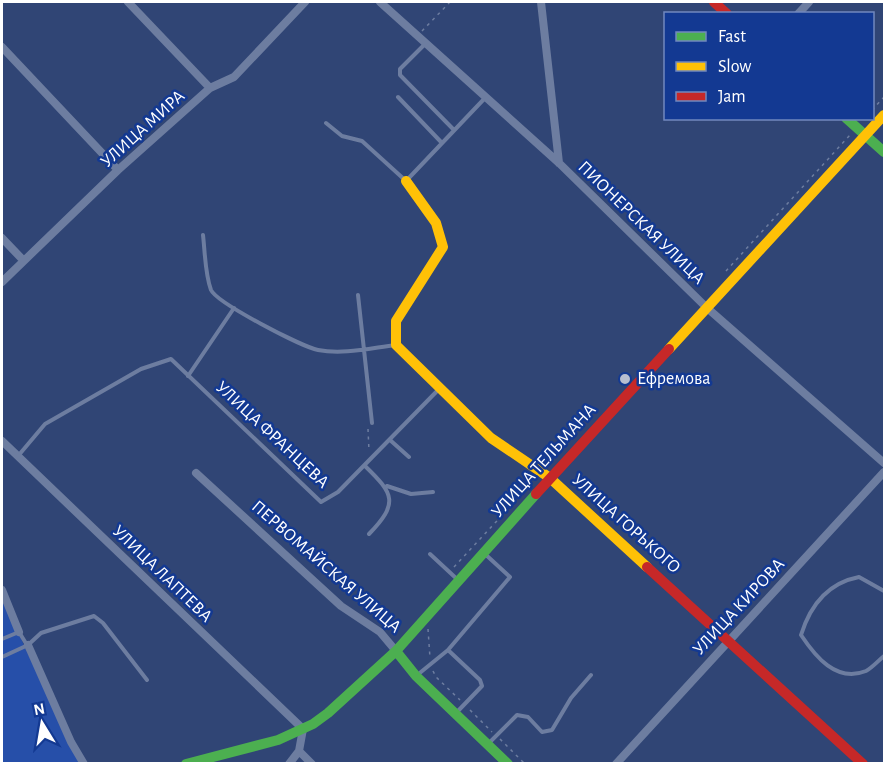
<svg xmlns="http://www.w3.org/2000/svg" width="886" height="765" viewBox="0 0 886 765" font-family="'Alegreya Sans',sans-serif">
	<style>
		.green { fill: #264fa9 }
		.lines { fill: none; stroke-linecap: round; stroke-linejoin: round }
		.path { stroke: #6d7da0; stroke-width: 1.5; stroke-dasharray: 3 4.5; stroke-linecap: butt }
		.lane { stroke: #6d7da0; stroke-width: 4 }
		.street { stroke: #6d7da0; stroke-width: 8 }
		.fast { stroke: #4caf50; stroke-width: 10 }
		.slow { stroke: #ffc107; stroke-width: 10 }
		.jam { stroke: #c62828; stroke-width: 10 }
		.poi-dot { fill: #b7becf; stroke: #133992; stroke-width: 2 }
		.labels { text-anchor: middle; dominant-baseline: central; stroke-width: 5; stroke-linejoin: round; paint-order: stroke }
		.street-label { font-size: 18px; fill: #fff; stroke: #133992 }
		.poi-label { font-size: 18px; fill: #fff; stroke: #133992; text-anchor: start }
	</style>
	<rect width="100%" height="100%" fill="#304575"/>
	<path class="green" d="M2,598l77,165h-77z"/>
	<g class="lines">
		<path class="path" d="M422,31l28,-29
			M872,110l12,-13
			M726,271l124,-136
			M368,429l1,22
			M454,567l54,-58
			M428,629l2,29
			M433,671l3,6 24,23
			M470,710l22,22
			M500,739l25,25"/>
		<path class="lane" d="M425,44l-25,25v6l54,55
			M398,97l44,46
			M326,123l16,13 20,5 44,40 79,-83
			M203,235c2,17 2,39 8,55 6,13 91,57 107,60 25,5 53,-2 78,-5
			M358,295l14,128
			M188,376l46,-68
			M390,440l19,17
			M18,456l27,-32 96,-55 30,-10 150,143 17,-10 102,-104
			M365,466c29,28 34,37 4,68
			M387,486l24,8 22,-2
			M430,554l28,26
			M884,591l-25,-14c-31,6 -49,29 -58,58 14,21 35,48 65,36 6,-3 13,-11 18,-15
			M2,639l17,-7 8,13
			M448,650l32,30 2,6 -25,26
			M2,657l26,-12 13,-12 53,-17 9,7 44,57
			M416,676l32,-26 62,-73 -25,-23
			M488,744l29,-29 11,2 14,15 10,-2 19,-32 20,-23"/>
		<path class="street" d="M128,2l82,86
			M380,2l179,161 147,144 178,156
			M541,2l18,161
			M798,14l11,-12
			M2,47l116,123
			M2,238l21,22
			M2,282l116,-112 92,-82 24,-11 71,-75
			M2,441l301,288 -4,22 13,13
			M196,473l145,133 39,26 16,19
			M2,590l17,42
			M28,645l43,97 13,22
			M289,764l10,-13
			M616,764l268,-292"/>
		<path class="fast" d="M846,118l38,34
			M396,651l20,25 92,88
			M186,764l92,-24 35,-16 15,-11 68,-62 140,-157"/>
		<path class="slow" d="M406,181l30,42 7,24 -47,74v24l95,93 59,40 97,89
			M669,349l215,-234"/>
		<path class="jam" d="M714,2l13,12
			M536,494l133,-145
			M647,567l216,197"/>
	</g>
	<circle class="poi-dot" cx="625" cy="379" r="6"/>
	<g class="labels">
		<g class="street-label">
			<text transform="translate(143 129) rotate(-42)">УЛИЦА МИРА</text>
			<text transform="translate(641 223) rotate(44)">ПИОНЕРСКАЯ УЛИЦА</text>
			<text transform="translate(272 435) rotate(43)">УЛИЦА ФРАНЦЕВА</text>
			<text transform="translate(544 461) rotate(-48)">УЛИЦА ТЕЛЬМАНА</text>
			<text transform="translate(626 524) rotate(42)">УЛИЦА ГОРЬКОГО</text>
			<text transform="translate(326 567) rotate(41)">ПЕРВОМАЙСКАЯ УЛИЦА</text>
			<text transform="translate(162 574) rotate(44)">УЛИЦА ЛАПТЕВА</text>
			<text transform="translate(739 607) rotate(-47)">УЛИЦА КИРОВА</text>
		</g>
		<g class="poi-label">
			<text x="637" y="379">Ефремова</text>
		</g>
	</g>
	<rect width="886" height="765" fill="none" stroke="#ffffff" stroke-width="6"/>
	<rect x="664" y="12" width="210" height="108" fill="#133992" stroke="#7188be" stroke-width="1.5"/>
	<rect x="676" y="32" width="30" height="9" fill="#4caf50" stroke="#7188be" stroke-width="1.5"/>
	<text x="718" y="42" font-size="18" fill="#ffffff">Fast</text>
	<rect x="676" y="62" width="30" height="9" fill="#ffc107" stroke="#7188be" stroke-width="1.5"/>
	<text x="718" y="72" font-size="18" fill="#ffffff">Slow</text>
	<rect x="676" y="92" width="30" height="9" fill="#c62828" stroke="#7188be" stroke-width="1.5"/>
	<text x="718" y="102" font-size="18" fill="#ffffff">Jam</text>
	<g transform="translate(42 723) rotate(349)" stroke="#133992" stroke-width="4.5" paint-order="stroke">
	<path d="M0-4.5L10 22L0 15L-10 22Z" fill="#ffffff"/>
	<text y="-9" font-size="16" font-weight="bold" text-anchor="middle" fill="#ffffff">N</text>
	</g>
</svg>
